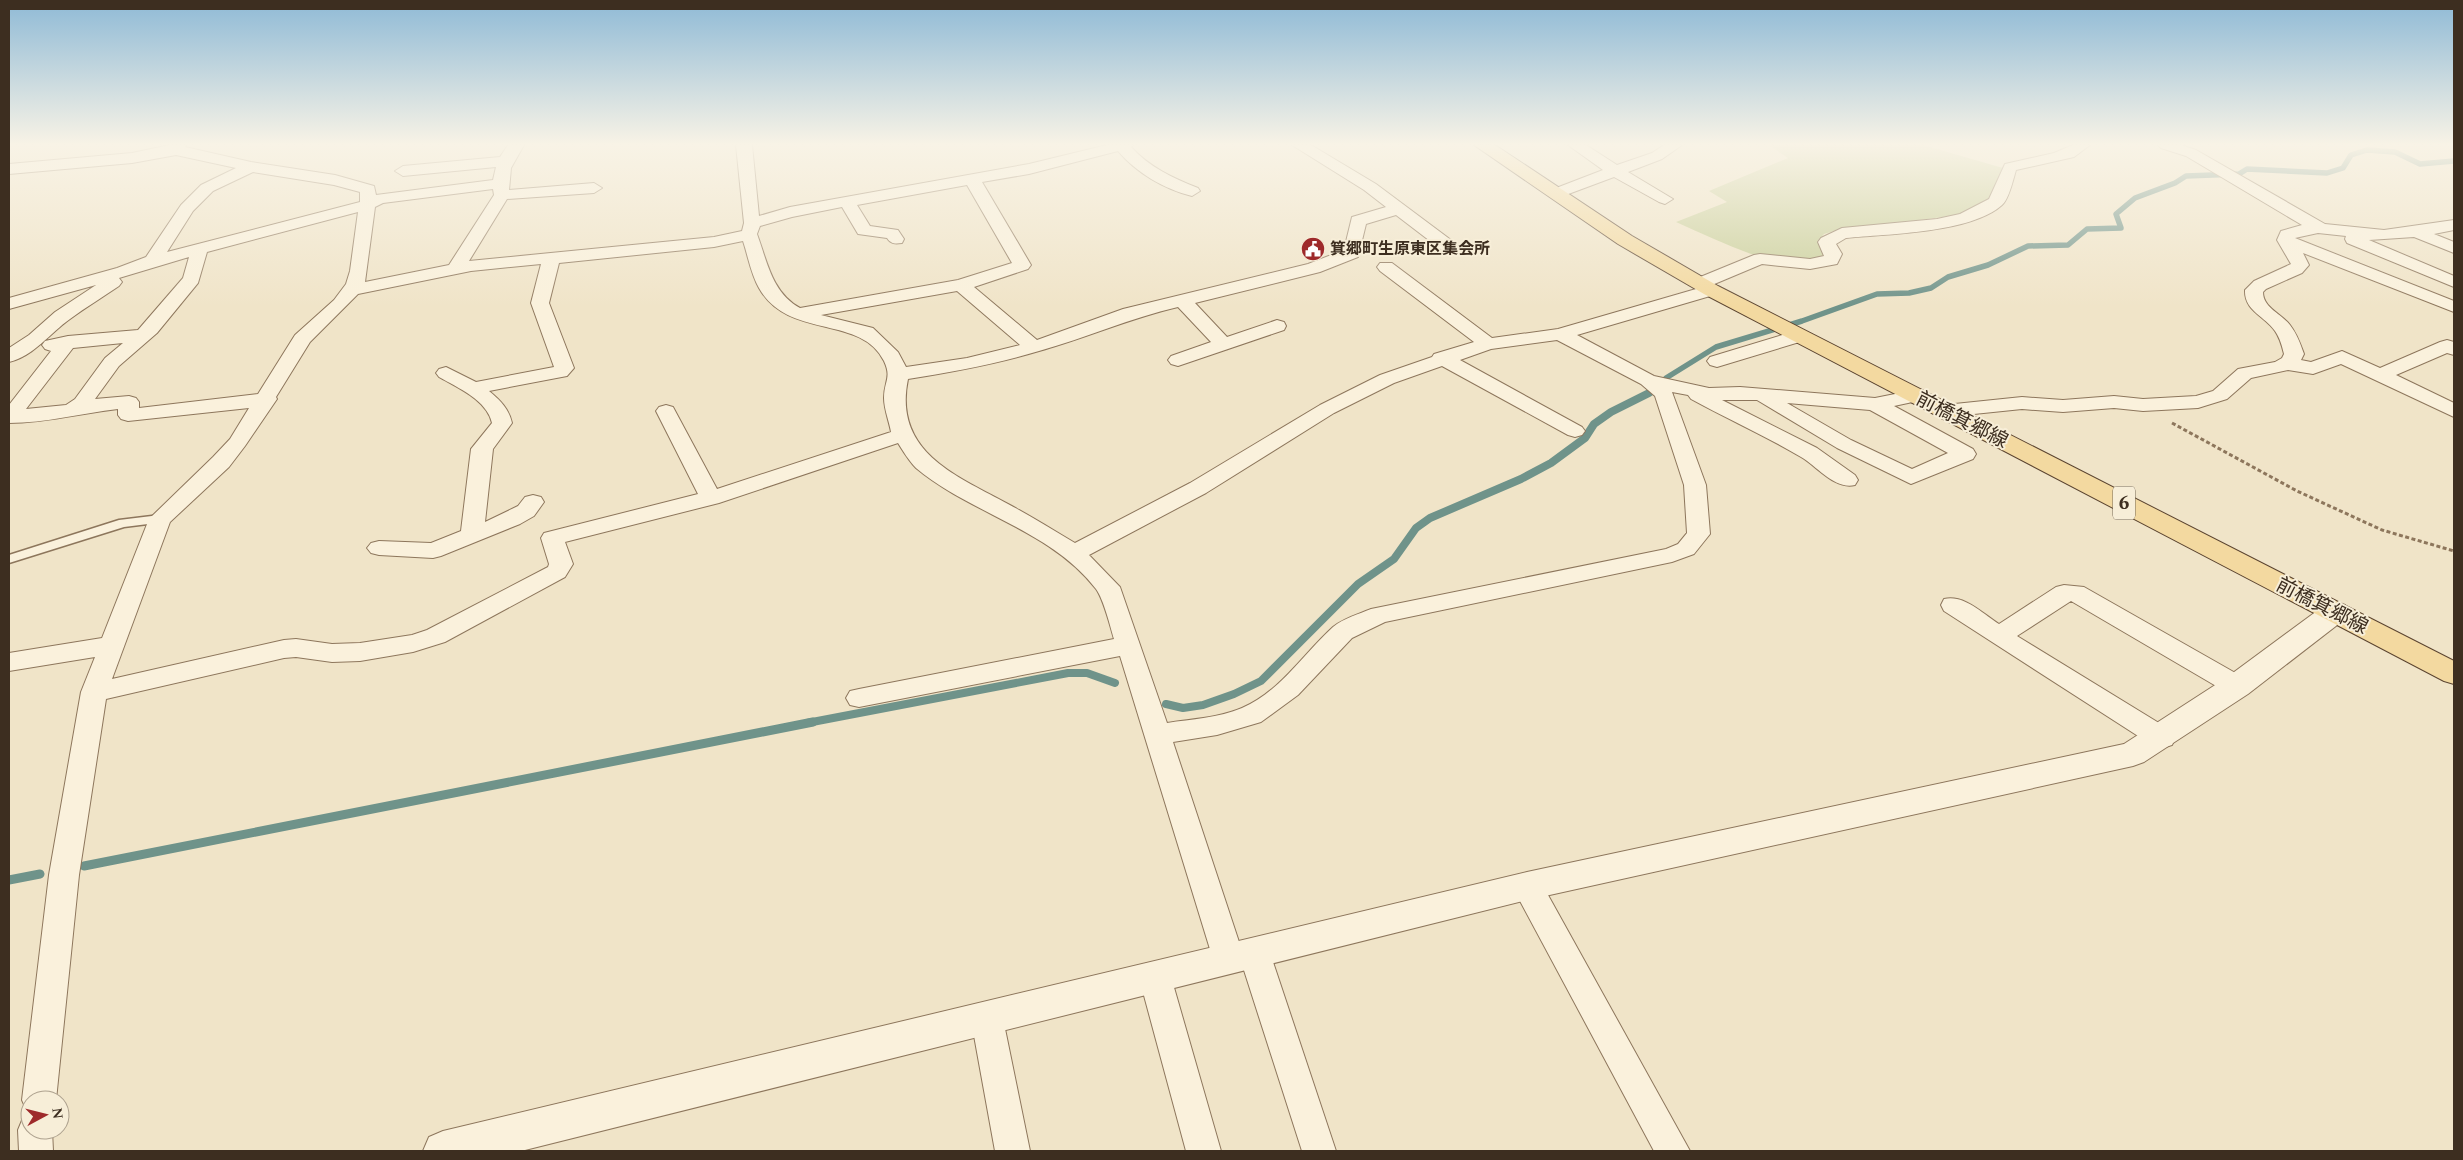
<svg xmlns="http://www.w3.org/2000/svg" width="2463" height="1160" viewBox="0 0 2463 1160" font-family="Spectral,'Noto Sans JP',serif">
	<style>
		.green { fill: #c9cf9b }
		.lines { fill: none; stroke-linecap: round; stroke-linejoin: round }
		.stream-far2 { stroke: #6f938a; stroke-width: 5.5 }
		.stream-far1 { stroke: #6f938a; stroke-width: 8 }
		.stream { stroke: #6f938a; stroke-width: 9 }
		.service-casing { stroke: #8d765c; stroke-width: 3 }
		.minor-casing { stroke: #8d765c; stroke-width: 2 }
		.tertiary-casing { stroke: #8d765c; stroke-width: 2 }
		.primary-casing { stroke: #5b4430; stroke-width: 2 }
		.path { stroke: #8d765c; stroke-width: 3; stroke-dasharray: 4 2.5; stroke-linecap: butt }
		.service { fill: #faf1dc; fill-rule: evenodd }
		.minor { fill: #faf1dc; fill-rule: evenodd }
		.tertiary { fill: #faf1dc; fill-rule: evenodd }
		.primary { fill: #f3d9a0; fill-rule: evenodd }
		.labels { text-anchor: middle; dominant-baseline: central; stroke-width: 4; stroke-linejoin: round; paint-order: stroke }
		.far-poi-label { font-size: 16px; font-weight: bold; fill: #3d2e20; stroke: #f7eed8; text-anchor: start }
		.shield { fill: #f7eed8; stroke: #756857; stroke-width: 1 }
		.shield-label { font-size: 19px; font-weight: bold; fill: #3d2e20 }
		.street-label { font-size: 20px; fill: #3d2e20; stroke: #f7eed8 }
	</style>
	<rect width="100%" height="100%" fill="#f0e4c8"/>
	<path class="green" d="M1769,145h154l80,23 -13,31 -32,16 -124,16 -10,3 -6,7 6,15c-12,8 -59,3 -73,-2 -25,-9 -50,-21 -75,-32l51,-20 -18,-11 79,-33z"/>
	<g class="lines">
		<path class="stream-far2" d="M1666,378l50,-31 86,-26 75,-27 32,-1 22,-5 17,-11 40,-12 40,-19 40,-1 19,-16 34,-1 -5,-14 19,-16 40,-15 11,-7 53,-2 8,-5 80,4 16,-5 8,-13 16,-5 28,2 25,12 34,-3"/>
		<path class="stream-far1" d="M1166,704l17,4 20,-3 31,-11 27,-13 97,-97 36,-25 22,-31 14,-10 91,-39 30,-16 34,-25 9,-14 17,-12 38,-19
			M807,723l261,-50h19l28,10"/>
		<path class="stream" d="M84,866l729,-144
			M9,880l31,-6"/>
		<g class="service-casing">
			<path id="service" d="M160,515l6,4 -2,3 -40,5 -115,36v-8l110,-35z"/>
		</g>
		<g class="minor-casing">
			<path id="minor" d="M170,145h16l-1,2 66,15 84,13 39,11 2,9 117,-15 3,-13 -93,9 -8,-5 8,-5 97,-9 8,-12h16l-13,23 -2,22 85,-7 8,5 -8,5 -87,6 -38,62 245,-24 28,-6 2,-8 -8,-78h16l7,71 31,-9 239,-43 78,-19h26l-2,2c18,20 42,31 67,41l2,3 -8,5c-28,-7 -55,-23 -74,-45l-89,23 -47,8 49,83 -3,4 -54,18 63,53 86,-31 185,-45 36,-14 8,-33 34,-10 -22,-17 -72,-45h19l65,39 83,62 3,4 -3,4h-12l-51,-39 -30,9 -8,33 -38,15 -125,31 32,34 50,-17 7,2 2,4 -2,4 -106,36 -7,-2 -3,-4 3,-4 40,-14 -33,-35c-48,11 -92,31 -139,44 -43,13 -87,21 -131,28 -15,73 47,96 100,125 23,12 45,26 67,39l115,-60 130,-78 60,-30 52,-18 2,-3 40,-12 -94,-71 -3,-4 3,-4h12l100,75 66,-9 138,-40 -6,-5 3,-4 61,-25 6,-1 50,5 14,-3 -6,-14 3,-4 21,-10 95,-9 23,-5 29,-15 16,-35 49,-11 19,-8h17l-16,12 -58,13c-3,10 -7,29 -14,35 -31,28 -115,29 -156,33l-10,6 6,10 -5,10 -27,5 -48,-5 -50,21 8,5 -3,4 -140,41 77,41 55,12 31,-1 135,11 40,-8 7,2 3,4 -3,4 -28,6 79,43 3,5 -3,5 -62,25 -74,-36 -80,-48h-35l95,48 38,27 3,5 -3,5c-20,5 -37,-18 -54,-28 -35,-21 -74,-38 -110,-58l-3,-4 -16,-3 34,93 4,49 -16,20 -22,8 -287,60 -33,16 -54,57 -37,27 -44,13 -44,7 68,206 2,-4 11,-4 11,4 5,9 66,198h-34l-60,-187 -2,5 -11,4 -11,-4 -5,-10 -93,-303 -261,51 -9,-2 -4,-7 4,-7 9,-2 255,-50c-4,-13 -10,-39 -18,-50 -45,-59 -125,-75 -180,-121 -7,-7 -13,-17 -18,-25l-179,60 -154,39 8,22 -8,13 -120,65 -32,10 -53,9 -28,1 -36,-5 -12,1 -178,41 -27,176 -23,225h-26v13l-3,-2 -5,-11 27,-225 32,-183 14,-35 -86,14v-18l93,-15 47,-119 64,-62 17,-18 19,-31 -121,13 -7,-2 -3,-4v-6c-36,4 -72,14 -109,14v-18l42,-54 -6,-2 -3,-4 3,-4 23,-5 70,-6 45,-52 6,-21 -70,21 3,4 -3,4c-16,11 -33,21 -49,33 -20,14 -36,37 -61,43v-14l20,-13 26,-23 41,-27 -87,24v-11l108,-30 29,-11 35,-52 20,-20 35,-17 -60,-13 -44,8 -123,11v-10l123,-11zM253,172l81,13 26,7v10l-193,50 26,-41 20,-20zM967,185l45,78 -54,17 -158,28c-28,-15 -33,-47 -43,-74l3,-8 32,-9 50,-10 16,27 29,4c4,6 8,6 15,5l2,-4 -6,-9 -28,-4 -13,-21zM493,189l1,6 -45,70 -84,17 10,-75 8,-4zM358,212l-8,59 -4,13 -12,16 -39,35 -37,59 -119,14v-6l-3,-4 -7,-2 -34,3 24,-33 38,-33 41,-50 9,-31zM743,241c5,15 8,33 16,47 29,52 102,26 125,73 8,17 0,20 0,37 0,11 5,23 7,34l-174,57 -44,-82 -7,-2 -7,2 -3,4 42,83 -154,39 -3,5 8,26 -1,3 -121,63 -15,5 -52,8 -28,1 -36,-5 -12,1 -172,39 58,-157 59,-55 16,-21 32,-47 -1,-2 34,-55 48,-48 113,-23 70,-7 -10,39 23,64 -78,15 -30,-15 -7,2 -3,4 3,4c19,11 48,23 53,46l-21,26 -10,82 -30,12 -52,-2 -8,2 -4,5 4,5 8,2 54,3 8,-2 79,-32 14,-8 10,-14 -3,-5 -8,-2 -8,2 -7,9 -33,16 8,-73 19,-26c-3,-14 -12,-23 -23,-32l78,-15 7,-8 -25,-65 10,-40 155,-16zM957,291l63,54 -53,13 -61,9 -8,-15 -25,-24 -52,-13zM1557,340l84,44 14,12 29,89 3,48 -9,11 -12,5 -295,60c-12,5 -27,9 -38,18 -30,27 -52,64 -91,81 -23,10 -51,11 -75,15l-47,-136 -31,-32 117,-62 128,-80 60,-30 48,-17 126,69 7,2 7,-2 3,-4 -3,-4 -122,-67 31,-11zM123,343l-18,15 -30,41 -9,6 -40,4 47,-61zM1787,403l83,7 78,43 -36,16 -61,-29z
				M1568,145h18l31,20 35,-12 12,-8h18l-20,14 -34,13 45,27 -8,5 -6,-2 -45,-25 -51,19h-12l-2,-3 2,-3 52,-20z
				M2158,145h23l15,5 129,74 59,6 70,-10v10l-20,4 20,8v11l-40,-16 -45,3 85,36v11l-107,-44 -2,-4 1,-3 -28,-3 -23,5 159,63v11l-151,-59 6,12 -7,8 -36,16 -3,3c0,16 18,21 27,33 7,9 10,18 14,29l-3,6 10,2 31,-11 38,17 60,-26 7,-2 7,2v13l-7,-2 -51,22 58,28v14l-113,-53 -28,10 -25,-4 -37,8 -24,21 -29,9 -55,3 -29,-3 -51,4 -41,-3 -77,8 -7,-2 -3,-4 3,-4 7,-2 77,-8 41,3 51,-4 29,3 53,-3 17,-5 25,-22 37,-7 7,-4 2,-4c-2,-8 -4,-16 -9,-23 -10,-15 -31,-20 -30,-41l9,-9 37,-17 -14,-24 4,-9 21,-6 -116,-69 -25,-8z
				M1799,330l7,2 2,4 -2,4 -89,27 -7,-2 -3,-4 3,-4z
				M2064,585l20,2 162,92 4,7 -4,7 -9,2 -9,-2 -157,-92 -54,35 155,95 3,7 -3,7 -10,3 -10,-3 -208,-134 -3,-6 3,-6c20,-5 39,15 55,25l57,-37z
				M1527,874l11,3 152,274h-36l-142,-265 4,-9z
				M1155,963l11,4 5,10 50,174h-35l-47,-174 5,-10z
				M987,1004l11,5 5,10 27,132h-35l-24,-132 5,-10z
				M30,1115v15h22l1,21h-34l-1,-21 5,-12z"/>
		</g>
		<g class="tertiary-casing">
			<path id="tertiary" d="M2335,602l10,3 4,7 -4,7 -97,75 -104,68 -11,4 -606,134 -1006,251h-98l6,-14 14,-6 1084,-259 597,-128 102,-66 99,-73z"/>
		</g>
		<g class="primary-casing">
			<path id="primary" d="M1474,145h21l137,91 86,50 736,375v23l-10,-3 -740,-387 -86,-50z"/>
		</g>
		<path class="path" d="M2172,423l125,68 85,39 72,21"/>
		<use href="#service" class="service"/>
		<use href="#minor" class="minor"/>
		<use href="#tertiary" class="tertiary"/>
		<use href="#primary" class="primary"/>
	</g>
	<linearGradient id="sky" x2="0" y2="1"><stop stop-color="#8fbad6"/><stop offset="0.47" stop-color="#f8f3e6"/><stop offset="1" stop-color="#f8f3e6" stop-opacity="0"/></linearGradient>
	<rect width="2463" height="307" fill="url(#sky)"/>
	<defs>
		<g id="civic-disc" transform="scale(1.25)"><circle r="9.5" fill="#9e2a2b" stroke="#f7eed8"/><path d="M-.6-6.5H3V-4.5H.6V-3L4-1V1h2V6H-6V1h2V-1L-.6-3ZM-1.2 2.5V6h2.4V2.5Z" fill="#fff"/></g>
	</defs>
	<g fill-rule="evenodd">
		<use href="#civic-disc" x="1313" y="249"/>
	</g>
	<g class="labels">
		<g class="far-poi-label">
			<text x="1330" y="249">箕郷町生原東区集会所</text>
		</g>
		<rect class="shield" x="2113" y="486.5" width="22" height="33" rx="4"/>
		<g class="shield-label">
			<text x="2124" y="503">6</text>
		</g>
		<g class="street-label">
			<text transform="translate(1962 420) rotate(27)">前橋箕郷線</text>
			<text transform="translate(2322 606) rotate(27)">前橋箕郷線</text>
		</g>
	</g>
	<rect width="2463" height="1160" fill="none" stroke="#3d2e20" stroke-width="20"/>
	<g transform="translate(45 1115) rotate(83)"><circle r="24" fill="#f7eed8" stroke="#ada18e"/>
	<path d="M0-4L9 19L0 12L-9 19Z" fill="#9e2a2b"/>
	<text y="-8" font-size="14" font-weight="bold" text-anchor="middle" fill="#3d2e20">N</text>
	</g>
</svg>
